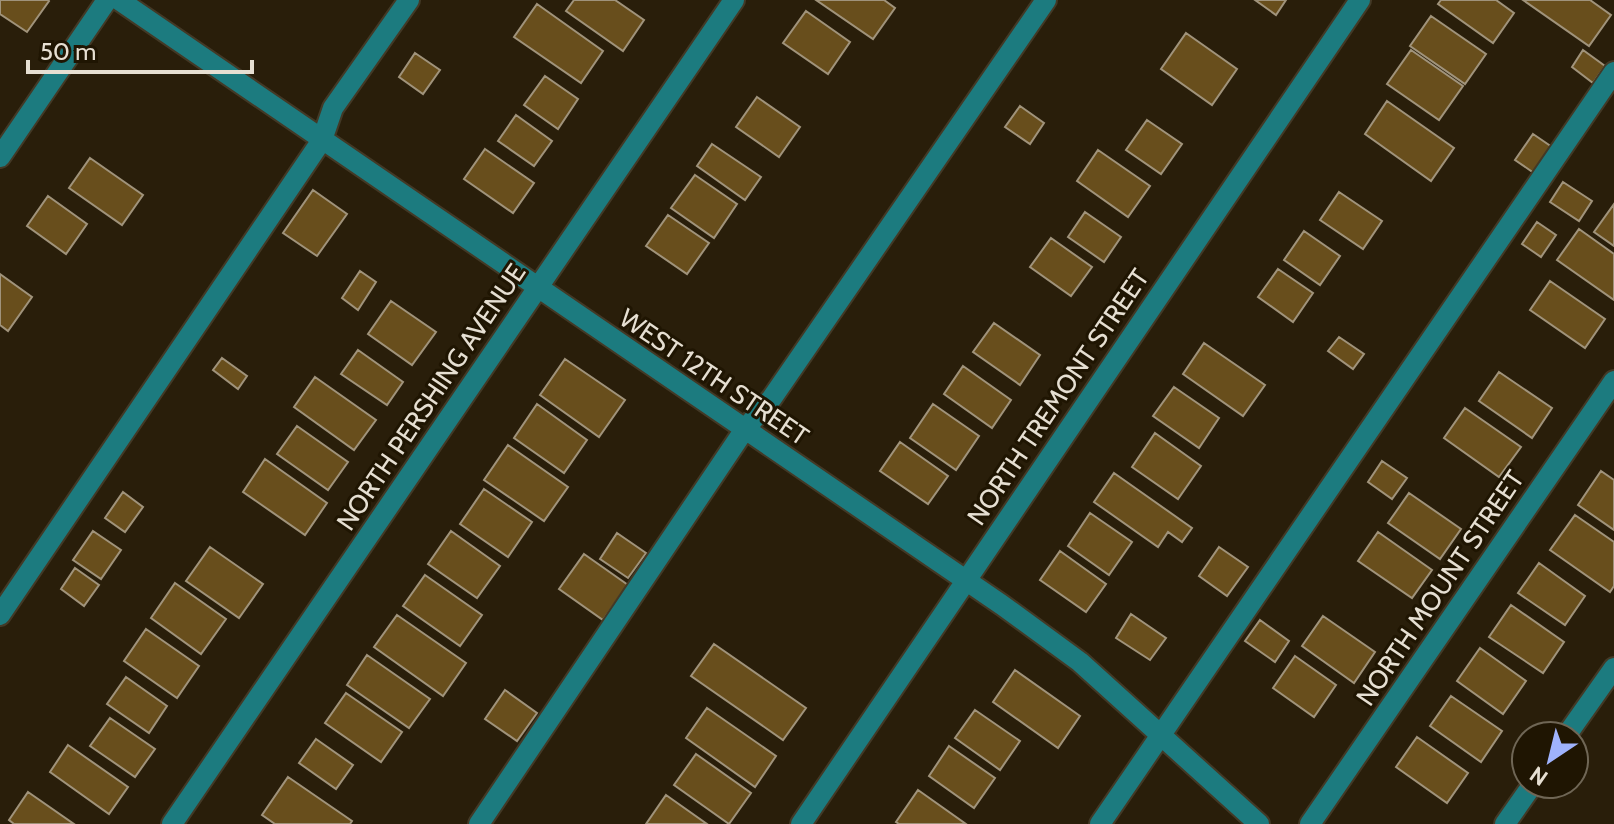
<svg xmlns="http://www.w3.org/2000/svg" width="1614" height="824" viewBox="0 0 1614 824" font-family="Cabin,sans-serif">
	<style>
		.building { fill: #684e1c; stroke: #a0937b; stroke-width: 2 }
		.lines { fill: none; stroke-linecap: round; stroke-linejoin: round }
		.minor-casing { stroke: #433926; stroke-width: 24 }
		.minor { stroke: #1c7b7f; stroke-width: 20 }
		.labels { text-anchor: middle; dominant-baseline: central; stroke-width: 6; stroke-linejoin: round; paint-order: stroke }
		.street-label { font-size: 26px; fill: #e6dfd2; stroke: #1f1502 }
	</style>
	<rect width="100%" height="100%" fill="#291e0a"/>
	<path class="building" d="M0,0h48l1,1 -22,31 -27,-18z
		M574,0h41l29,20 -21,31 -57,-40z
		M816,0h68l11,8 -22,31z
		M1255,0h31l-10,15z
		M1441,0h55l18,13 -21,30 -55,-39z
		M1523,0h67l21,15 -22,31z
		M537,4l66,47 -22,32 -67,-46z
		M806,11l44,31 -22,32 -45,-31z
		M1431,16l55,38 -21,30 -55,-38z
		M1186,33l51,36 -25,36 -51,-36z
		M1411,50l52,36 -24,34 -52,-36z
		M1583,50l22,16 -12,17 -21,-16z
		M415,53l25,17 -17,24 -24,-17z
		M545,76l33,23 -20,30 -34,-24z
		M757,97l43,30 -21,30 -43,-30z
		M1387,101l67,47 -23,33 -66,-47z
		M1020,106l24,17 -14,21 -25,-17z
		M516,115l36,26 -18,25 -36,-25z
		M1147,120l35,24 -21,30 -35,-24z
		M1533,134l19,13 -18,26 -19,-13z
		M712,144l49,33 -16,23 -48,-34z
		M485,149l49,34 -21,30 -49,-34z
		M1098,150l52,36 -22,31 -51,-36z
		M90,158l53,37 -21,30 -53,-37z
		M695,175l42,29 -23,34 -43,-30z
		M1563,182l29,19 -13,20 -29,-19z
		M313,190l34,24 -30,42 -34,-23z
		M1339,192l43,29 -19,28 -43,-29z
		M48,196l39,28 -21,30 -39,-28z
		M1614,204v42l-20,-14z
		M1085,212l36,25 -17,25 -36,-25z
		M668,215l41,28 -22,31 -41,-28z
		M1537,222l19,13 -15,22 -19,-13z
		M1579,229l35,25v46l-57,-40z
		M1304,231l36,25 -20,29 -36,-25z
		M1051,238l41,29 -21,29 -41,-29z
		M1278,269l35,24 -20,29 -35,-25z
		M360,271l16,11 -18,28 -16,-12z
		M0,274l32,23 -24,34 -8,-6z
		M1550,281l55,38 -20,29 -55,-38z
		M391,301l45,31 -24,33 -44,-31z
		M994,323l46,32 -20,30 -47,-33z
		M1339,337l25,17 -11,15 -25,-18z
		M1204,343l61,42 -22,31 -60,-42z
		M358,350l45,32 -16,23 -46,-31z
		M222,358l25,18 -9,13 -25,-19z
		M565,359l60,41 -26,37 -59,-42z
		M963,366l48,34 -19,28 -48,-34z
		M1499,372l53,36 -20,30 -53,-37z
		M315,377l61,43 -22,30 -60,-43z
		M1174,387l45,31 -20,30 -46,-32z
		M537,404l50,36 -23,33 -50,-35z
		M933,404l46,32 -23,34 -46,-32z
		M1465,408l56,39 -22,30 -55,-39z
		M297,426l51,36 -20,28 -51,-36z
		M1155,433l46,33 -23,33 -46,-32z
		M900,442l48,34 -20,28 -48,-33z
		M508,445l60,42 -24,34 -60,-41z
		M265,459l62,44 -22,32 -62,-43z
		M1382,461l25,17 -15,21 -24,-17z
		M1601,471l13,9v50l-36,-25z
		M1114,473l78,55 -10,14 -14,-10 -10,15 -64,-45z
		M484,489l48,33 -24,35 -48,-33z
		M123,492l20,15 -18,25 -20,-14z
		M1409,493l52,36 -21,30 -52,-36z
		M1090,513l42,29 -23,33 -41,-29z
		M1575,515l39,27v44l-4,6 -60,-42z
		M93,531l28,19 -20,29 -28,-19z
		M451,531l49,35 -23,32 -49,-34z
		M1378,532l54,38 -20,28 -54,-37z
		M617,533l29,20 -18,25 -28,-19z
		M210,547l53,37 -24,34 -53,-37z
		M1219,547l29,20 -21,29 -28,-20z
		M1060,551l46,33 -20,28 -46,-32z
		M584,554l44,31 -25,35 -44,-31z
		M1539,563l46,33 -20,29 -47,-32z
		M75,568l24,17 -15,21 -23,-17z
		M425,575l57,40 -22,31 -57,-40z
		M175,583l51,36 -25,35 -50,-36z
		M1511,605l53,37 -21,31 -54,-36z
		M1131,614l35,24 -16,22 -34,-22z
		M397,615l69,48 -23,33 -69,-49z
		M1323,616l52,36 -21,31 -52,-37z
		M1260,620l29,21 -14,21 -30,-21z
		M146,629l53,37 -22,32 -53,-37z
		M714,644l92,64 -23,32 -92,-64z
		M1480,648l46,33 -23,33 -46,-33z
		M367,655l63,44 -21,29 -62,-43z
		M1295,656l41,29 -22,32 -41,-29z
		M1015,670l65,46 -22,32 -65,-46z
		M126,677l41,29 -18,27 -42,-29z
		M505,690l32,23 -20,28 -32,-22z
		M346,693l56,39 -21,30 -56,-39z
		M1451,696l51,35 -21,31 -51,-36z
		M707,708l69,48 -21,31 -69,-49z
		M975,710l45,31 -20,29 -45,-32z
		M110,718l45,31 -20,28 -45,-31z
		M1417,737l51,36 -21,30 -51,-36z
		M316,739l37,26 -17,24 -37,-26z
		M68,745l60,42 -19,27 -59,-42z
		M949,746l46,32 -21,30 -45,-32z
		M696,754l55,39 -22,31 -55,-39z
		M288,777l64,44 -2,3h-75l-13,-9z
		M918,790l48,34h-67l-3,-2z
		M28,792l46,32h-60l-5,-4z
		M666,795l41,29h-61z"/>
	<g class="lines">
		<g class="minor-casing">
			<path id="minor" d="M119,0l883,605 78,57 179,162
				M0,157l107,-157
				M0,615l322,-475 11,-32 76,-108
				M1566,736l48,-68
				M172,824l562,-824
				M479,824l266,-395 27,-31 274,-398
				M801,824l559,-824
				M1100,824l514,-752
				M1310,824l304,-443
				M1505,824l28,-40"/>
		</g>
		<use href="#minor" class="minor"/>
	</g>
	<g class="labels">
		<g class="street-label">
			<text transform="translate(714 377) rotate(34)">WEST 12TH STREET</text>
			<text transform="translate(431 397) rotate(-56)">NORTH PERSHING AVENUE</text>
			<text transform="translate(1058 397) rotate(-56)">NORTH TREMONT STREET</text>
			<text transform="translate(1440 588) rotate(-56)">NORTH MOUNT STREET</text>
		</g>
	</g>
	<g transform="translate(1550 760) rotate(215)"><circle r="38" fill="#1f1502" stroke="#6f6655" stroke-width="2"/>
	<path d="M0-6L14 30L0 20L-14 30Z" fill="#9fb3fd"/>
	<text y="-12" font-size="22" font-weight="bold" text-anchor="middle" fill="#e6dfd2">N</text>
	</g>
	<path d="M28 60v12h224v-12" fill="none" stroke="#e6dfd2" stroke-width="4"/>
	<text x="40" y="60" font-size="24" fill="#e6dfd2" stroke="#1f1502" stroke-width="6" paint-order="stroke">50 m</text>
</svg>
